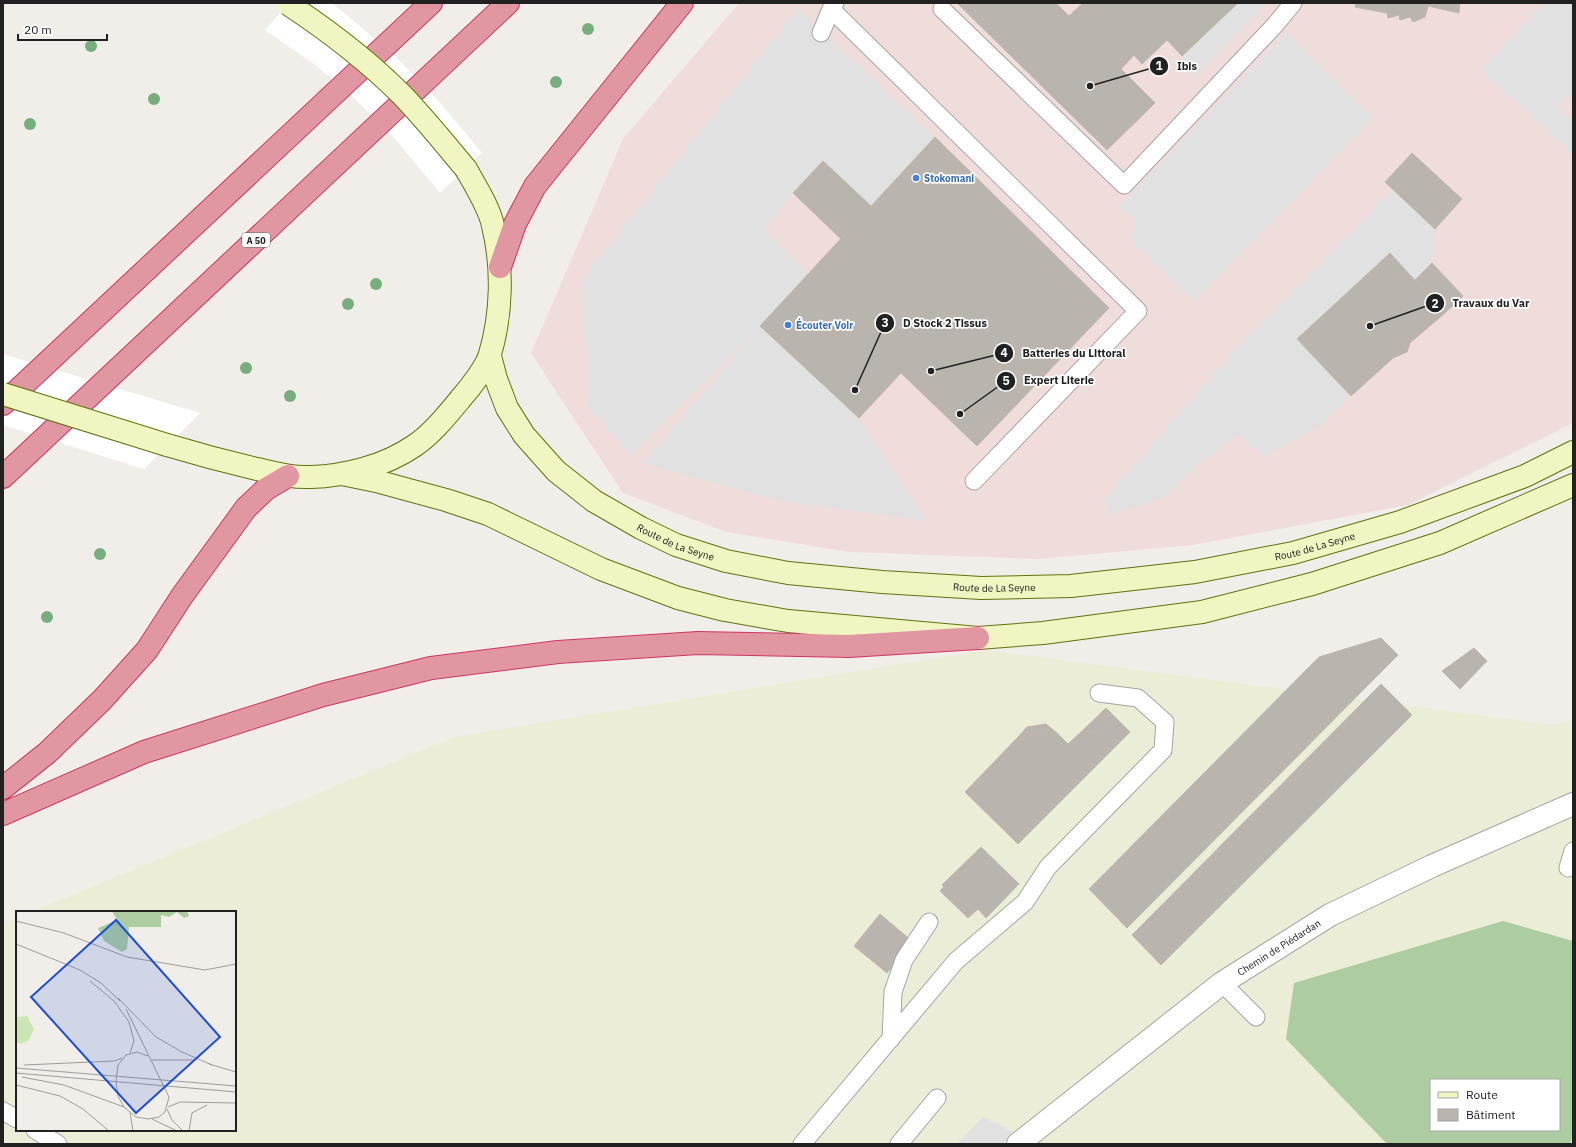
<svg xmlns="http://www.w3.org/2000/svg" width="1576" height="1147" viewBox="0 0 1576 1147" font-family="'IBM Plex Sans',sans-serif">
	<style>
		.commercial { fill: #f0dcda }
		.farmland { fill: #ebedd6; fill-rule: evenodd }
		.forest { fill: #accda1; fill-rule: evenodd }
		.parking { fill: #e1e1e1 }
		.pier { fill: #fff }
		.building { fill: #bab4ae; stroke: #c1b7ac }
		.lines { fill: none; stroke-linecap: round; stroke-linejoin: round }
		.lane-casing { stroke: #a5a5a5; stroke-width: 19 }
		.street-casing { stroke: #a5a5a5; stroke-width: 24 }
		.secondary-casing { stroke: #62720e; stroke-width: 24 }
		.highway-casing { stroke: #ce3663; stroke-width: 24 }
		.lane { stroke: #fff; stroke-width: 17 }
		.street { stroke: #fff; stroke-width: 22 }
		.secondary { stroke: #f0f5c2; stroke-width: 22 }
		.highway { stroke: #e197a1; stroke-width: 22 }
		.secondary-bridge-casing { stroke: #62720e; stroke-width: 24; stroke-linecap: butt }
		.secondary-bridge { stroke: #f0f5c2; stroke-width: 22 }
		.tree { fill: #78ae7c }
		.shop-dot { fill: #3f7fe0; stroke: #fff; stroke-width: 1.5 }
		.labels { text-anchor: middle; dominant-baseline: central; stroke-width: 3.5; stroke-linejoin: round; paint-order: stroke }
		.shield { fill: #fff; stroke: #646464; stroke-width: 1 }
		.shield-label { font-size: 9px; font-weight: bold; fill: #212121 }
		.shop-label { font-size: 10px; font-weight: bold; fill: #366cbe; stroke: #fff; text-anchor: start }
		.street-label { font-size: 10px; fill: #212121; stroke: #fff }
		.inset-road { fill: none; stroke: #9e9c99; stroke-width: 1 }
		.view { fill: #1d4ed8; fill-opacity: 0.15; stroke: #1d4ed8; stroke-width: 2 }
		.inset-edge { fill: none; stroke: #212121; stroke-width: 2 }
		.leader { fill: none; stroke: #212121; stroke-width: 1.5 }
		.callout-dot { fill: #212121; stroke: #fff; stroke-width: 1.5 }
		.mark-label { font-size: 12px; text-anchor: middle; font-weight: bold; fill: #fff }
		.callout-label { font-size: 11px; text-anchor: middle; font-weight: bold; fill: #212121; stroke: #fff; stroke-width: 3.5; stroke-linejoin: round; paint-order: stroke }
	</style>
	<rect width="100%" height="100%" fill="#f1eee9"/>
	<path class="commercial" d="M739,3h834v420l-165,82 -215,40 -154,14 -189,-7 -124,-20 -103,-39 -92,-140 92,-214z"/>
	<path class="farmland" d="M988,650l565,75 20,-5v424h-1570v-220l14,-6v212h218v-218h-204l423,-175zM1431,1080h128v50h-128z"/>
	<path class="forest" d="M1503,921l70,20v195l-3,8h-183l-101,-105 8,-56zM1431,1080h128v50h-128z"/>
	<path class="parking" d="M1238,3h29l-69,72 -16,-19z
		M1544,3h29v88l-15,16 15,14v33l-93,-84z
		M798,8l137,129 -64,69 -49,-45 -29,32 -28,37 44,43 50,145 69,103 -152,-21 -134,-37 113,-130 -124,122 -44,-49 -5,-127z
		M1287,33l87,85 -180,184 -67,-65 11,-13 -19,-18z
		M1392,189l43,40 -3,34 -17,17 -26,-27 -92,86 54,57 -30,29 -57,33 -26,-24 -41,32 -34,33 -54,15 -5,-15 129,-147z
		M983,1117l32,16 -13,11h-45z"/>
	<path class="pier" d="M289,3h42l12,9 50,42 44,45 45,54 -42,40 -44,-53 -43,-43 -39,-33 -49,-34z
		M3,354l197,59 -56,56 -141,-44z"/>
	<path class="building" d="M957,3h99l13,13 14,-13h155l-56,53 -15,-16 -25,24 -8,-9 -13,14 34,34 -48,47z
		M1356,3h104l-1,10 -31,-7 -3,11 -12,5 -3,-5 -10,3 -1,-5 -11,3 -1,-5 -32,-6z
		M935,137l174,171 -132,138 -76,-73 -42,45 -99,-92z
		M1412,153l50,46 -27,30 -50,-47z
		M823,161l48,45 -30,33 -48,-46z
		M1390,253l55,60 -35,30 -3,9 -14,6 -42,38 -54,-57z
		M1432,263l31,33 -18,17 -30,-33z
		M1381,638l17,17 -271,273 -38,-39 230,-232z
		M1474,648l13,13 -27,28 -18,-18z
		M1381,684l31,31 -251,250 -29,-30z
		M1106,708l15,15 -25,8 -15,1z
		M1121,723l9,9 -112,112 -53,-52 54,-56 38,-3 11,11 13,-12 15,-1z
		M1046,724l11,9 -38,3 8,-9z
		M981,847l38,37 -33,34 -8,-9 -10,9 -28,-27 4,-4 -2,-2z
		M880,914l33,28 -26,31 -33,-27z"/>
	<g class="lines">
		<g class="lane-casing">
			<path id="lane" d="M831,9l307,302 -164,170
				M942,9l182,176 151,-160 18,-22
				M821,33l10,-24 4,-6
				M1568,868l5,-17
				M1222,983l34,34
				M891,1039l2,-47 11,-32 25,-38
				M3,1111l14,8
				M35,1130l23,14
				M802,1144l154,-183 69,-59 23,-35 115,-117 2,-28 -27,-24 -39,-5
				M899,1144l38,-46"/>
		</g>
		<g class="street-casing">
			<g id="street">
				<path id="s1" d="M1018,1144l204,-161 108,-68 102,-49 141,-62"/>
			</g>
		</g>
		<g class="secondary-casing">
			<g id="secondary">
				<path id="s2" d="M490,356l6,23 11,29 17,27 32,36 38,30 47,27 35,17 50,16 62,12 94,9 99,6 90,-2 124,-14 98,-19 107,-31 125,-46 48,-24"/>
				<path d="M167,445c30,9 60,17 90,24 18,4 35,9 54,8 34,-1 74,-11 103,-31 18,-12 34,-32 48,-49 8,-9 25,-31 28,-43 12,-41 13,-87 3,-128 -3,-17 -18,-41 -27,-57"/>
				<path d="M342,474l34,7 70,19 42,14 113,55 77,29 47,12 63,11 190,17 65,-5 159,-21 110,-28 128,-41 133,-58"/>
			</g>
		</g>
		<g class="highway-casing">
			<path id="highway" d="M500,267l15,-43 20,-38 147,-183
				M3,404l428,-401
				M3,477l505,-474
				M3,788l44,-35 55,-53 45,-50 35,-54 64,-88 20,-19 22,-13
				M3,814l141,-62 179,-57 108,-27 127,-16 140,-9 151,3 129,-8"/>
		</g>
		<use href="#lane" class="lane"/>
		<use href="#street" class="street"/>
		<use href="#secondary" class="secondary"/>
		<use href="#highway" class="highway"/>
		<g class="secondary-bridge-casing">
			<path id="secondary-bridge" d="M288,4c41,27 80,57 114,91 23,24 43,49 64,74
				M3,394l164,51"/>
		</g>
		<use href="#secondary-bridge" class="secondary-bridge"/>
	</g>
	<g class="tree">
		<circle cx="588" cy="29" r="6"/>
		<circle cx="91" cy="46" r="6"/>
		<circle cx="556" cy="82" r="6"/>
		<circle cx="154" cy="99" r="6"/>
		<circle cx="30" cy="124" r="6"/>
		<circle cx="376" cy="284" r="6"/>
		<circle cx="348" cy="304" r="6"/>
		<circle cx="246" cy="368" r="6"/>
		<circle cx="290" cy="396" r="6"/>
		<circle cx="100" cy="554" r="6"/>
		<circle cx="47" cy="617" r="6"/>
	</g>
	<g class="shop-dot">
		<circle cx="916" cy="178" r="4"/>
		<circle cx="788" cy="325" r="4"/>
	</g>
	<g class="labels">
		<rect class="shield" x="242" y="233" width="28" height="14" rx="3"/>
		<g class="shield-label">
			<text x="256" y="240">A 50</text>
		</g>
		<g class="shop-label">
			<text x="924" y="178">Stokomani</text>
			<text x="796" y="325">Écouter Voir</text>
		</g>
		<g class="street-label">
			<text stroke="none"><textPath href="#s2" startOffset="275">Route de La Seyne</textPath></text>
			<text stroke="none"><textPath href="#s2" startOffset="923">Route de La Seyne</textPath></text>
			<text stroke="none"><textPath href="#s2" startOffset="599">Route de La Seyne</textPath></text>
			<text stroke="none"><textPath href="#s1" startOffset="327">Chemin de Piédardan</textPath></text>
		</g>
	</g>
	<g transform="translate(16 911)">
		<rect width="220" height="220" fill="#f1eee9"/>
		<path d="M11,105l7,13 -5,11 -8,4 -5,-2v-25z" fill="#cae6b3"/>
		<path d="M96,0h75l2,5 -5,2 -7,-6 -8,5 -8,-2v12h-32l-2,22 -5,3 -18,-11 -6,-13 19,-8z" fill="#accda1"/>
		<path class="inset-road" d="M0,10l48,12 63,24 78,13 31,-6M0,33l64,26 21,13 19,18M74,70l24,20 15,21 5,19 -4,12M102,87l38,39 26,15 30,13M110,98l43,88 -4,15 -6,5 -11,2 -12,-2 -12,-10 -6,-11 -2,-14 2,-17 8,-10 11,-3 11,4M136,149h42M193,153l27,8M8,154l90,-4 8,-3M0,157l220,18M0,162l220,19M6,166l42,8 60,22M0,174l44,11 23,13 26,22M152,196l12,-5 56,1M151,198l5,11 11,11M114,202l3,18M136,208l25,12M173,220l3,-18 15,-8"/>
		<path class="view" d="M100,9l104,117 -84,76 -105,-116z"/>
		<rect width="220" height="220" class="inset-edge"/>
	</g>
	<path class="leader" d="M1090 86L1159 66M1370 326L1435 303M855 390L885 323M931 371L1004 353M960 414L1006 381"/>
	<g class="callout-dot">
		<circle cx="1090" cy="86" r="4"/>
		<circle cx="1370" cy="326" r="4"/>
		<circle cx="855" cy="390" r="4"/>
		<circle cx="931" cy="371" r="4"/>
		<circle cx="960" cy="414" r="4"/>
		<circle cx="1159" cy="66" r="10"/>
		<circle cx="1435" cy="303" r="10"/>
		<circle cx="885" cy="323" r="10"/>
		<circle cx="1004" cy="353" r="10"/>
		<circle cx="1006" cy="381" r="10"/>
	</g>
	<g class="mark-label">
		<text x="1159" y="70">1</text>
		<text x="1435" y="308">2</text>
		<text x="885" y="327">3</text>
		<text x="1004" y="357">4</text>
		<text x="1006" y="385">5</text>
	</g>
	<g class="callout-label">
		<text x="1187" y="70">Ibis</text>
		<text x="1491" y="307">Travaux du Var</text>
		<text x="945" y="327">D Stock 2 Tissus</text>
		<text x="1074" y="357">Batteries du Littoral</text>
		<text x="1059" y="384">Expert Literie</text>
	</g>
	<rect width="1576" height="1147" fill="none" stroke="#212121" stroke-width="8"/>
	<rect x="1430" y="1079" width="130" height="52" fill="#ffffff" stroke="#a6a6a6"/>
	<rect x="1438" y="1092" width="20" height="6" fill="#f0f5c2" stroke="#a6a6a6"/>
	<text x="1466" y="1099" font-size="12" fill="#212121">Route</text>
	<rect x="1438" y="1109" width="20" height="12" fill="#bab4ae" stroke="#a6a6a6"/>
	<text x="1466" y="1119" font-size="12" fill="#212121">Bâtiment</text>
	<path d="M18 34v6h89v-6" fill="none" stroke="#212121" stroke-width="2"/>
	<text x="24" y="34" font-size="12" fill="#212121" stroke="#ffffff" stroke-width="3" paint-order="stroke">20 m</text>
</svg>
